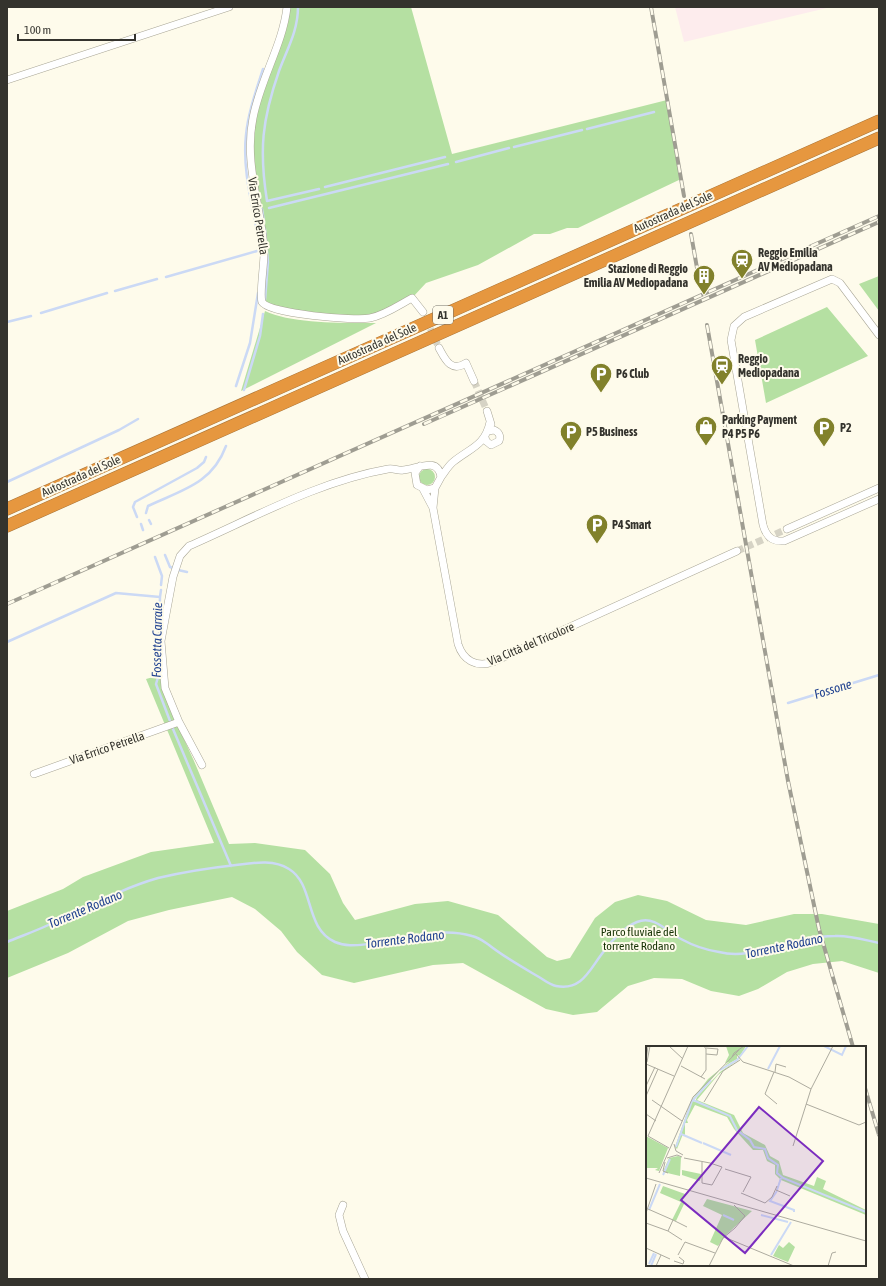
<svg xmlns="http://www.w3.org/2000/svg" width="886" height="1286" viewBox="0 0 886 1286" font-family="'Asap Condensed',sans-serif">
	<style>
		.industrial { fill: #fdeced }
		.green { fill: #b5e0a2 }
		.lines { fill: none; stroke-linecap: round; stroke-linejoin: round }
		.stream { stroke: #cbd9f5; stroke-width: 2.5 }
		.street-tunnel { stroke: #d6d3c5; stroke-width: 7; stroke-dasharray: 7 3.5; stroke-linecap: butt }
		.street-casing { stroke: #a9a696; stroke-width: 8 }
		.highway-casing { stroke: #a87439; stroke-width: 13 }
		.street { stroke: #fff; stroke-width: 7 }
		.highway { stroke: #e6973f; stroke-width: 12 }
		.rail-casing { stroke: #9f9d92; stroke-width: 4 }
		.rail { stroke: #fefbeb; stroke-width: 2.5; stroke-dasharray: 8; stroke-linecap: butt }
		.labels { text-anchor: middle; dominant-baseline: central; stroke-width: 4; stroke-linejoin: round; paint-order: stroke }
		.shield { fill: #fefbeb; stroke: #716f66; stroke-width: 1 }
		.shield-label { font-size: 11px; font-weight: bold; fill: #34332d }
		.street-label { font-size: 12px; fill: #34332d; stroke: #fefbeb }
		.poi-label { font-size: 12px; font-weight: bold; fill: #34332d; stroke: #fefbeb; text-anchor: start }
		.park-label { font-size: 12px; fill: #153103; stroke: #fefbeb }
		.water-label { font-size: 13px; font-style: italic; fill: #234491; stroke: #fefbeb }
		.inset-river { fill: none; stroke: #cbd9f5; stroke-width: 2 }
		.inset-road { fill: none; stroke: #adab9f; stroke-width: 1 }
		.view { fill: #7b2cbf; fill-opacity: 0.15; stroke: #7b2cbf; stroke-width: 2 }
		.inset-edge { fill: none; stroke: #34332d; stroke-width: 2 }
	</style>
	<rect width="100%" height="100%" fill="#fefbeb"/>
	<path class="industrial" d="M675,7h156l-147,35z"/>
	<path class="green" d="M287,7h124l41,147 215,-54 14,79 -103,49h-11l-17,6h-16l-56,31 -52,18 -14,15 -44,21 -101,-12 -6,-16 3,-15 -14,-139z
		M879,276v35l-20,-27z
		M827,307l41,49 -102,47 -11,-63z
		M265,311c27,13 81,12 111,12l-135,68z
		M419 477a8 8 0 1 1 16 0a8 8 0 1 1-16 0Z
		M157,676l5,1 15,47 17,37 35,83 26,-1 50,7 25,24 13,29 12,17 60,-16 33,-3 50,14 49,42 10,4 13,-3 25,-40 20,-16 23,-7 29,6 39,19 40,5 48,-11h28l57,10v49l-37,-12 -29,3 -26,8 -29,17 -19,7 -28,-5 -29,-12 -28,-1 -26,8 -31,26 -24,3 -27,-6 -83,-46 -30,2 -79,18 -32,-8 -25,-23 -16,-21 -26,-22 -23,-12 -63,13 -41,11 -60,32 -61,25v-67l56,-22 20,-12 68,-25 63,-9 -68,-164z"/>
	<g class="lines">
		<path class="stream" d="M298,7c0,24 -11,42 -19,64 -17,49 -20,79 -12,130l52,-12
			M587,129l67,-17
			M514,147l68,-17
			M456,162l53,-14
			M325,187l120,-30
			M269,208l179,-44
			M262,209l2,13
			M259,242c-6,-35 -17,-71 -13,-107 2,-22 10,-44 17,-66
			M166,277l91,-26
			M115,291l42,-12
			M265,300l3,-38 -3,-33
			M41,313l66,-20
			M7,322l24,-6
			M236,386l14,-43 8,-50
			M244,390l16,-54 3,-22
			M7,482l112,-52 19,-11
			M146,513l2,-7c34,-16 64,-22 78,-60
			M137,517l-4,-10 2,-5 62,-34 7,-6 2,-5
			M149,520l2,4
			M141,524l2,6
			M165,555l5,12 3,1
			M155,557l7,19 -1,9
			M178,570l9,2
			M160,597l1,-7
			M7,642l109,-49 44,4 -1,39
			M159,655v19l-3,10 14,37
			M788,703l91,-28
			M173,729l58,137
			M7,942c17,-7 34,-13 50,-21 33,-15 66,-33 101,-43 25,-6 51,-10 78,-13 16,-2 38,-6 53,4 26,16 15,59 46,73 11,5 23,3 34,2 33,-4 70,-18 103,-8 8,2 11,5 17,9 15,12 33,22 50,32 5,3 11,8 17,9 25,5 33,-15 45,-31 8,-12 23,-28 36,-33 18,-7 30,10 44,17 11,6 25,11 38,13 29,7 53,-7 82,-12 10,-2 23,-4 34,-4 14,-1 30,4 44,7"/>
		<path class="street-tunnel" d="M426,319l13,29
			M474,381l13,30
			M737,551l50,-22"/>
		<g class="street-casing">
			<path id="street" d="M287,7c-4,37 -27,73 -34,111 -9,44 7,85 11,129 1,15 -5,46 -2,55 7,12 93,19 108,16 15,-3 29,-13 42,-20l11,14
				M7,80l222,-73
				M879,335l-39,-52 -8,-4 -88,38 -10,9 -3,14 32,185c3,11 9,17 21,16l95,-42
				M439,348c6,11 12,25 27,15l8,18
				M487,411l4,13
				M485,437l1,4 5,4 8,-4c2,-5 0,-9 -5,-11l-6,1
				M441,477c4,-5 7,-11 12,-15 17,-14 32,-16 37,-40
				M435,488l-2,20 25,136c5,16 18,24 35,18l244,-111
				M423,489l10,19
				M787,529l92,-41
				M202,765l-23,-43 -14,-34 -4,-47 12,-64 7,-21 9,-10c64,-28 130,-65 199,-77 6,-1 10,2 15,1 14,-1 35,-14 38,7l-6,11 -8,2 -10,-5 -2,-12 5,-7
				M34,774l145,-52
				M343,1205l-4,10 4,16 22,48"/>
		</g>
		<g class="highway-casing">
			<path id="highway" d="M7,509l872,-388
				M7,526l872,-388"/>
		</g>
		<use href="#street" class="street"/>
		<use href="#highway" class="highway"/>
		<g class="rail-casing">
			<path id="rail" d="M651,7l33,189
				M691,234l6,34
				M707,325l81,456 31,148 34,118
				M424,424l455,-202
				M7,604l872,-388
				M865,1088l14,47"/>
		</g>
		<use href="#rail" class="rail"/>
	</g>
	<defs>
		<g id="station-pin" transform="scale(1.15)"><path d="M0 17L-7.5 6A9.5 9.5 0 1 1 7.5 6Z" fill="#81812b" stroke="#fefbeb"/><path d="M-3-6H3Q5-6 5-4V2Q5 4 3 4L4.5 6H3L1.5 4h-3L-3 6H-4.5L-3 4Q-5 4-5 2V-4Q-5-6-3-6ZM-3.5-4v3h7v-3ZM-3.5 1v1.5H-2V1ZM2 1v1.5H3.5V1Z" fill="#fff"/></g>
		<g id="building-pin" transform="scale(1.15)"><path d="M0 17L-7.5 6A9.5 9.5 0 1 1 7.5 6Z" fill="#81812b" stroke="#fefbeb"/><path d="M-4-6H4V6H1V3H-1V6H-4ZM-2.5-4.3h1.7v1.8h-1.7ZM.8-4.3h1.7v1.8H.8ZM-2.5-1h1.7V.8h-1.7ZM.8-1h1.7V.8H.8Z" fill="#fff"/></g>
		<g id="parking-pin" transform="scale(1.15)"><path d="M0 17L-7.5 6A9.5 9.5 0 1 1 7.5 6Z" fill="#81812b" stroke="#fefbeb"/><path d="M-3.5-5.5H1a3.5 3.5 0 0 1 0 7H-1V5.5H-3.5ZM-1-3.4V-.6H.8a1.4 1.4 0 0 0 0-2.8Z" fill="#fff"/></g>
		<g id="shop-pin" transform="scale(1.15)"><path d="M0 17L-7.5 6A9.5 9.5 0 1 1 7.5 6Z" fill="#81812b" stroke="#fefbeb"/><path d="M-5-2.5h2.3a2.7 3.5 0 0 1 5.4 0H5L5.5 6h-11ZM-1.5-2.5h3a1.5 2.3 0 0 0-3 0Z" fill="#fff"/></g>
	</defs>
	<g fill-rule="evenodd">
		<use href="#station-pin" x="742" y="260"/>
		<use href="#building-pin" x="704" y="276"/>
		<use href="#station-pin" x="722" y="366"/>
		<use href="#parking-pin" x="601" y="374"/>
		<use href="#shop-pin" x="706" y="427"/>
		<use href="#parking-pin" x="824" y="428"/>
		<use href="#parking-pin" x="571" y="432"/>
		<use href="#parking-pin" x="597" y="525"/>
	</g>
	<g class="labels">
		<rect class="shield" x="433" y="306" width="20" height="18" rx="3"/>
		<g class="shield-label">
			<text x="443" y="315">A1</text>
		</g>
		<g class="street-label">
			<text transform="translate(673 212) rotate(-24)">Autostrada del Sole</text>
			<text transform="translate(258 216) rotate(81)">Via Errico Petrella</text>
			<text transform="translate(377 344) rotate(-24)">Autostrada del Sole</text>
			<text transform="translate(81 476) rotate(-24)">Autostrada del Sole</text>
			<text transform="translate(531 644) rotate(-23)">Via Città del Tricolore</text>
			<text transform="translate(107 748) rotate(-19)">Via Errico Petrella</text>
		</g>
		<g class="poi-label">
			<text x="758" y="253">Reggio Emilia<tspan x="758" dy="14">AV Mediopadana</tspan></text>
			<text x="688" y="269" text-anchor="end">Stazione di Reggio<tspan x="688" dy="14">Emilia AV Mediopadana</tspan></text>
			<text x="738" y="359">Reggio<tspan x="738" dy="14">Mediopadana</tspan></text>
			<text x="616" y="374">P6 Club</text>
			<text x="722" y="420">Parking Payment<tspan x="722" dy="14">P4 P5 P6</tspan></text>
			<text x="840" y="428">P2</text>
			<text x="586" y="432">P5 Business</text>
			<text x="612" y="525">P4 Smart</text>
		</g>
		<g class="park-label">
			<text x="639" y="932">Parco fluviale del<tspan x="639" dy="14">torrente Rodano</tspan></text>
		</g>
		<g class="water-label">
			<text transform="translate(157 640) rotate(-89)">Fossetta Carraie</text>
			<text transform="translate(833 689) rotate(-17)">Fossone</text>
			<text transform="translate(85 909) rotate(-23)">Torrente Rodano</text>
			<text transform="translate(405 939) rotate(-7)">Torrente Rodano</text>
			<text transform="translate(784 946) rotate(-12)">Torrente Rodano</text>
		</g>
	</g>
	<g transform="translate(646 1046)">
		<rect width="220" height="220" fill="#fefbeb"/>
		<path d="M80,0h20l-6,10 -3,-1v4l-16,9 -28,33 2,1 2,-5 23,-25 19,-13 -21,16 -21,25 37,15 9,18 22,12 5,11 9,5 4,14 31,11 3,-9 9,4 -3,8 43,21v5l-85,-35 -6,15 5,-16 -5,-5v-9l-8,-4 -4,-11h-10l-19,-21 -7,-12 -32,-12 -8,15 1,3h-3v12l-2,-1 -6,15 -2,-2 16,-46 17,-22 21,-17 -4,1 4,-8zM0,90l22,12 -9,23 -4,-1 3,-2h-12zM32,110l3,1 -1,19 -17,-4 6,-14zM36,124l19,4 -1,7 -18,-6zM17,140l22,8 -4,7 4,1 -9,19 -4,-1 9,-18 -21,-9zM61,153l45,12 -26,24 -8,11 -8,-4 12,-27 -19,-9zM143,196l6,5 -7,15 -15,-6 6,-11 4,3z" fill="#b5e0a2"/>
		<path class="inset-river" d="M178,0l18,9 4,-9M122,23l12,-23M74,24l17,-10 11,-14M47,54l37,16 7,14 13,10 4,7 11,2 3,9 10,7 -1,8 6,5 83,34M35,88l21,9M57,97l28,12M30,101l16,-46 19,-21M17,129l7,-16M131,144l4,-12M131,145l-7,10 24,9v2M3,164l11,-26M77,169l11,5M115,169l27,7M125,209l20,-33M3,218l5,-11M5,220l5,-12"/>
		<path class="inset-road" d="M23,0l14,13M60,2l12,1 -1,6 -11,-1M90,8l7,8 46,15 22,12M86,11l2,-4 10,-7M0,15v3l28,12M0,15l2,-15M1,16l3,-16M35,20l24,13M128,26l-9,22 12,10M129,26l1,-8 10,3M55,31l5,-7v-21l-2,-3M0,40l9,-19M0,50l12,-27M6,54l30,21M58,56l19,-31 17,-11M160,58l53,21 7,-3M0,68l10,7M28,98l2,7 7,4M147,100l18,-57 22,-43M23,102l-21,-12 40,-90M21,112l10,-3 5,2M38,112l26,5 12,4 -10,18 -10,-2v-21M19,116l-2,9 5,2M79,123l26,8 -8,15M13,127l34,-76 46,-47M0,132l220,63M130,144l14,6M95,147l24,10 7,-6 5,-11M2,163l25,11 -5,11M0,167l10,-29M27,174l14,7M0,177l22,8 14,9M78,191l70,29M0,202l24,11M32,209l7,-13 30,11M28,215l9,3 1,-3 -5,-4M10,220l5,-11M63,220l14,-28 12,-10 10,-12 -11,-11M182,220l4,-13 4,-1"/>
		<path class="view" d="M113,61l64,54 -78,92 -64,-53z"/>
		<rect width="220" height="220" class="inset-edge"/>
	</g>
	<rect width="886" height="1286" fill="none" stroke="#34332d" stroke-width="16"/>
	<path d="M18 34v6h117v-6" fill="none" stroke="#34332d" stroke-width="2"/>
	<text x="24" y="34" font-size="12" fill="#34332d" stroke="#fefbeb" stroke-width="3" paint-order="stroke">100 m</text>
</svg>
